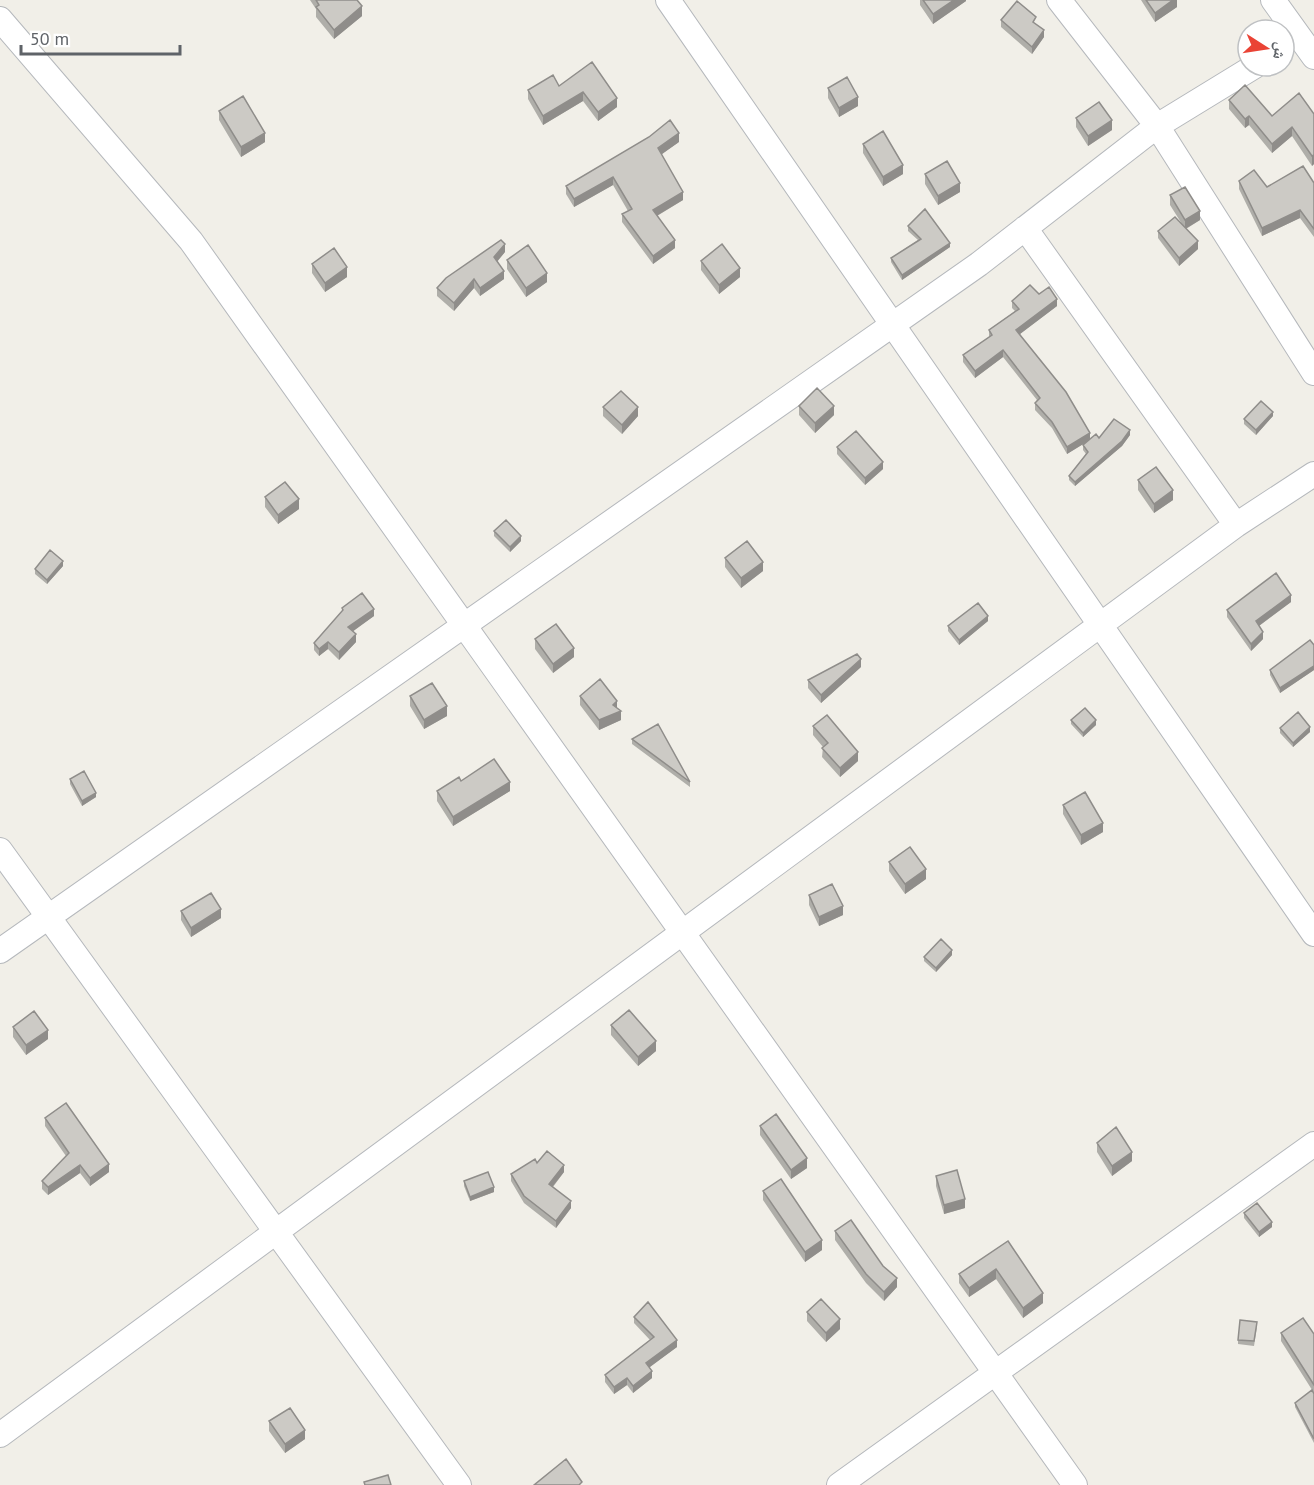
<svg xmlns="http://www.w3.org/2000/svg" width="1314" height="1485" viewBox="0 0 1314 1485" font-family="'PT Sans','Noto Naskh Arabic',sans-serif">
	<style>
		.lines { fill: none; stroke-linecap: round; stroke-linejoin: round }
		.minor-casing { stroke: #b5b8bc; stroke-width: 26 }
		.minor { stroke: #fff; stroke-width: 24 }
		.wall { fill: #afaea9 }
		.shaded-wall { fill: #8f8d8a }
		.building { fill: #cccac5; stroke: #8f8d8a; stroke-width: 1.5 }
	</style>
	<rect width="100%" height="100%" fill="#f1efe8"/>
	<g class="lines">
		<g class="minor-casing">
			<path id="minor" d="M668,0l646,934
				M1059,0l98,126 157,247
				M1273,0l41,57
				M0,19l191,222 884,1244
				M1025,228l211,297
				M0,850l459,635
				M0,951l979,-687 178,-138 98,-60
				M0,1435l1236,-910 78,-51
				M839,1485l475,-341"/>
		</g>
		<use href="#minor" class="minor"/>
	</g>
	<path class="wall" d="M310,0h47l5,16 -28,23 -18,-22v-8z
		M920,0h46v1l-33,23 -13,-19z
		M1141,0h36v7l-22,15z
		M1001,20l35,4 8,13 -12,17 -31,-27z
		M592,62l25,45 -19,14 -15,-20 -40,24 -15,-26v-9l31,-4z
		M828,88l30,18 -19,11 -11,-19z
		M1229,100l43,16 42,-2v50l-2,2 -20,-30 -20,17 -23,-28 -4,3 -16,-19z
		M219,111l46,31 -24,15 -22,-37z
		M1076,118l36,12 -24,16 -12,-19z
		M679,142l-18,12 22,46 -26,16 18,32 -22,16 -31,-42v-8l6,-3 -15,-26 -39,22 -8,-13v-8z
		M863,144l40,30 -20,12 -20,-33z
		M925,174l35,18 -22,13 -13,-21z
		M1239,181l28,6 47,-4v54l-14,-19 -38,18 -23,-47z
		M1170,195l30,25 -14,9 12,20 -19,17 -21,-28v-7l24,-7 -12,-19z
		M908,226l42,21 -48,33 -11,-18v-4l27,-18 -10,-9z
		M505,252l-8,10 7,17 -24,17 -6,-8 -20,23 -17,-15v-8z
		M507,260l40,22 -21,15 -19,-28z
		M701,261l39,16 -21,17 -18,-24z
		M312,264l35,13 -22,15 -13,-19z
		M1039,294l18,12 -37,28 70,105 40,-4 -8,11 -47,40 -6,-6v-4l17,-22 -3,-4v-5l3,-3 -19,12 -15,-26 -17,-18v-7l2,-3 -34,-43 -28,21 -12,-16v-7l26,-18v-7l26,-19 -3,-3v-7z
		M799,406l35,9 -19,18 -16,-18z
		M603,407l35,9 -16,18 -19,-18z
		M1273,416l-17,19 -12,-11v-5z
		M837,447l46,22 -18,16 -28,-31z
		M1138,480l35,20 -19,13 -16,-23z
		M265,497l34,12 -21,15 -13,-17z
		M494,531l27,10 -11,11 -16,-16z
		M725,558l38,13 -22,17 -16,-21z
		M63,566l-16,18 -12,-10v-5z
		M1291,602l-32,24 4,13 -12,12 -24,-34v-7z
		M342,608l32,8 -22,15 4,11 -17,18 -11,-11 -9,7 -5,-6v-7l28,-32z
		M988,621l-29,24 -11,-14v-5z
		M535,639l39,18 -21,16 -18,-24z
		M1314,645v25l-34,23 -10,-18v-5z
		M861,667l-40,36 -13,-15v-8z
		M410,696l37,20 -23,13 -14,-23z
		M580,696l37,12 4,12 -22,10 -19,-25z
		M1071,720l25,5 -13,12 -12,-13z
		M813,726l45,35 -18,16 -18,-20 1,-10 -10,-12z
		M1280,728l30,4 -17,15 -13,-14z
		M632,739l58,43v5l-58,-43z
		M70,779l26,18 -14,9 -12,-22z
		M461,781l49,10 -57,35 -16,-25v-10z
		M1063,805l40,27 -22,13 -18,-31z
		M889,862l37,17 -21,15 -16,-23z
		M809,895l34,20 -24,11 -10,-21z
		M181,911l40,7 -30,19 -10,-17z
		M952,955l-16,17 -12,-11v-4z
		M611,1025l45,26 -18,15 -27,-31z
		M13,1027l35,12 -22,16 -13,-18z
		M45,1118l64,54 -19,14 -10,-13 -32,22 -6,-6v-8l24,-25 -21,-30z
		M760,1126l47,42 -16,11 -31,-44z
		M1097,1143l35,18 -20,15 -15,-24z
		M537,1163l27,9 -11,15 18,21 -15,20 -32,-25 -13,-22v-7z
		M936,1176l29,32 -21,6 -8,-28z
		M464,1181l30,11 -24,9 -6,-15z
		M763,1191l59,59 -17,12 -42,-62z
		M1244,1213l28,14 -13,10 -15,-19z
		M835,1231l62,56 -13,14 -18,-18 -31,-43z
		M1008,1241l35,62 -20,15 -27,-39 -27,18 -10,-14v-9z
		M807,1312l33,17 -14,13 -19,-21z
		M634,1317l43,30 -28,20 3,11 -19,15 -6,-8 -13,9 -9,-12v-7l45,-35 -16,-17z
		M1257,1327l-3,19 -16,-2v-4z
		M1281,1333l33,1v59l-33,-52z
		M1314,1394v49l-19,-36v-4z
		M269,1421l36,18 -20,14 -16,-22z"/>
	<path class="shaded-wall" d="M954,0h12v1l-33,23v-10z
		M1173,0h4v7l-22,15v-9z
		M362,6v10l-28,23v-9z
		M1044,30v7l-12,17v-7z
		M583,92v9l-40,24v-9z
		M858,97v9l-19,11v-9z
		M617,98v9l-19,14v-9z
		M1249,116v9l-4,3v-9z
		M1112,120v10l-24,16v-10z
		M1292,127v9l-20,17v-9z
		M265,133v9l-24,15v-10z
		M679,133v9l-21,15v-9z
		M1314,155v9l-2,2v-10z
		M903,165v9l-20,12v-9z
		M613,177v8l-39,22v-8z
		M960,183v9l-22,13v-9z
		M683,192v8l-30,18v-8z
		M1300,210v8l-38,18v-8z
		M1200,211v9l-15,9v-9z
		M675,240v8l-22,16v-8z
		M1198,241v8l-19,17v-8z
		M950,243v4l-48,33v-5z
		M505,244v8l-11,13v-8z
		M347,267v10l-22,15v-9z
		M740,268v9l-21,17v-9z
		M504,271v8l-24,17v-8z
		M547,273v9l-21,15v-9z
		M474,279v9l-20,23v-8z
		M1057,299v7l-41,31v-7z
		M1003,350v7l-28,21v-7z
		M834,406v9l-19,18v-10z
		M638,407v9l-16,18v-9z
		M1273,412v4l-17,19v-5z
		M1130,430v5l-8,11 -47,40v-4z
		M1090,433v7l-23,14v-7z
		M883,462v7l-18,16v-7z
		M1173,490v10l-19,13v-9z
		M299,499v10l-21,15v-9z
		M521,536v5l-11,11v-5z
		M63,561v5l-16,18v-4z
		M763,562v9l-22,17v-10z
		M1291,595v7l-35,26v-7z
		M374,609v7l-26,19v-8z
		M988,616v5l-29,24v-5z
		M1263,632v7l-12,12v-7z
		M356,634v8l-17,18v-8z
		M328,642v7l-9,7v-7z
		M574,648v9l-21,16v-9z
		M861,659v8l-40,36v-8z
		M1314,666v4l-34,23v-5z
		M617,701v9l-4,-5z
		M447,706v10l-23,13v-9z
		M621,711v9l-22,10v-10z
		M1096,720v5l-13,12v-4z
		M1310,727v5l-17,15v-4z
		M858,752v9l-18,16v-9z
		M510,782v9l-57,35v-9z
		M96,793v4l-14,9v-5z
		M1103,823v9l-22,13v-10z
		M926,869v10l-21,15v-10z
		M843,906v9l-24,11v-9z
		M221,909v9l-30,19v-9z
		M952,950v5l-16,17v-4z
		M48,1030v9l-22,16v-10z
		M656,1041v10l-18,15v-9z
		M1132,1152v9l-20,15v-10z
		M807,1158v10l-16,11v-9z
		M109,1164v8l-19,14v-8z
		M80,1165v8l-32,22v-8z
		M564,1165v7l-15,19v-7z
		M494,1187v5l-24,9v-4z
		M965,1199v9l-21,6v-9z
		M571,1201v7l-15,20v-7z
		M1272,1222v5l-13,10v-5z
		M822,1240v10l-17,12v-10z
		M996,1269v10l-27,18v-9z
		M897,1278v9l-13,14v-9z
		M1043,1293v10l-20,15v-10z
		M840,1319v10l-14,13v-9z
		M677,1340v7l-31,23v-7z
		M652,1371v7l-19,15v-7z
		M627,1378v7l-13,9v-7z
		M305,1430v9l-20,14v-9z"/>
	<path class="building" d="M316,0h41l5,6 -28,24 -18,-23 3,-2z
		M923,0h31l-21,14z
		M1146,0h27l-18,13z
		M1017,1l19,16 -3,5 11,8 -12,17 -31,-27z
		M592,62l25,36 -19,14 -15,-20 -40,24 -15,-26 25,-15 6,11z
		M847,77l11,20 -19,11 -11,-20z
		M1245,85l27,31 27,-23 15,21v41l-2,1 -20,-29 -20,17 -23,-28 -4,3 -16,-19z
		M243,96l22,37 -24,14 -22,-36z
		M1099,102l13,18 -24,16 -12,-18z
		M670,120l9,13 -21,15 25,44 -30,18 22,30 -22,16 -31,-42 10,-5 -19,-32 -39,22 -8,-13 83,-49z
		M883,131l20,34 -20,12 -20,-33z
		M947,161l13,22 -22,13 -13,-22z
		M1303,166l11,17v46l-14,-19 -38,18 -23,-47 15,-11 13,17z
		M1185,187l15,24 -15,9 -15,-25z
		M925,209l25,34 -48,32 -11,-17 30,-19 -13,-13z
		M1175,217l23,24 -19,17 -21,-27z
		M501,240l4,4 -11,13 10,14 -24,17 -6,-9 -20,24 -17,-15 9,-10z
		M722,244l18,24 -21,17 -18,-24z
		M528,245l19,28 -21,15 -19,-28z
		M334,248l13,19 -22,16 -13,-19z
		M1030,285l9,9 10,-7 8,12 -41,31 50,62 24,41 -23,14 -15,-25 -17,-19 5,-5 -37,-48 -28,21 -12,-16 29,-20 -3,-5 30,-21 -7,-8z
		M817,388l17,18 -19,17 -16,-17z
		M621,391l17,16 -16,18 -19,-18z
		M1261,401l12,11 -17,18 -12,-11z
		M1114,419l16,11 -8,11 -47,41 -6,-6 19,-24 -5,-7 13,-11 3,4z
		M856,431l27,31 -18,16 -28,-31z
		M1156,467l17,23 -19,14 -16,-24z
		M285,482l14,17 -21,16 -13,-18z
		M506,520l15,16 -11,11 -16,-16z
		M747,541l16,21 -22,16 -16,-20z
		M50,550l13,11 -16,19 -12,-11z
		M1276,573l15,22 -35,26 7,11 -12,12 -24,-34z
		M362,593l12,16 -26,18 8,7 -17,18 -11,-10 -9,7 -5,-6 29,-33 -1,-2z
		M978,603l10,13 -29,24 -11,-14z
		M556,624l18,24 -21,16 -18,-25z
		M1310,640l4,5v21l-34,22 -10,-18z
		M857,654l4,5 -40,36 -13,-15z
		M600,679l17,22 -4,4 8,6 -22,9 -19,-24z
		M432,683l15,23 -23,14 -14,-24z
		M1085,708l11,12 -13,13 -12,-13z
		M1298,712l12,15 -17,16 -13,-15z
		M827,715l31,37 -18,16 -18,-20 6,-5 -15,-17z
		M658,724l32,58 -58,-43z
		M494,759l16,23 -57,35 -16,-26 22,-14 2,4z
		M84,771l12,22 -14,8 -12,-22z
		M1085,792l18,31 -22,12 -18,-30z
		M910,847l16,22 -21,15 -16,-22z
		M832,884l11,22 -24,11 -10,-22z
		M211,893l10,16 -30,19 -10,-17z
		M941,939l11,11 -16,18 -12,-11z
		M629,1010l27,31 -18,16 -27,-32z
		M34,1011l14,19 -22,15 -13,-18z
		M66,1103l43,61 -19,14 -10,-13 -32,22 -6,-6 27,-28 -24,-35z
		M776,1114l31,44 -16,12 -31,-44z
		M1116,1127l16,25 -20,14 -15,-23z
		M547,1151l17,14 -15,19 22,17 -15,20 -32,-25 -13,-22 24,-15 2,4z
		M957,1170l8,29 -21,6 -8,-29z
		M488,1172l6,15 -24,10 -6,-16z
		M781,1179l41,61 -17,12 -42,-61z
		M1257,1203l15,19 -13,10 -15,-19z
		M851,1220l32,46 14,12 -13,14 -18,-18 -31,-43z
		M1008,1241l35,52 -20,15 -27,-39 -27,19 -10,-14z
		M821,1299l19,20 -14,14 -19,-21z
		M648,1302l29,38 -31,23 6,8 -19,15 -6,-8 -13,9 -9,-12 49,-38 -20,-20z
		M1303,1318l11,16v51l-33,-52z
		M1240,1320l17,2 -3,19 -16,-1z
		M1312,1390l2,4v45l-19,-36z
		M290,1408l15,22 -20,14 -16,-23z
		M566,1459l16,23 -3,3h-45z
		M388,1475l3,10h-26l-1,-3z"/>
	<g transform="translate(1266 48) rotate(102)"><circle r="28" fill="#ffffff" stroke="#bfc1c3" stroke-width="1.5"/>
	<path d="M0-4.5L10 22L0 15L-10 22Z" fill="#ea4335"/>
	<text y="-9" font-size="16" font-weight="bold" text-anchor="middle" fill="#5f6368">ش</text>
	</g>
	<path d="M21 45v9h159v-9" fill="none" stroke="#5f6368" stroke-width="3"/>
	<text x="30" y="45" font-size="18" fill="#5f6368" stroke="#ffffff" stroke-width="4.5" paint-order="stroke">50 m</text>
</svg>
